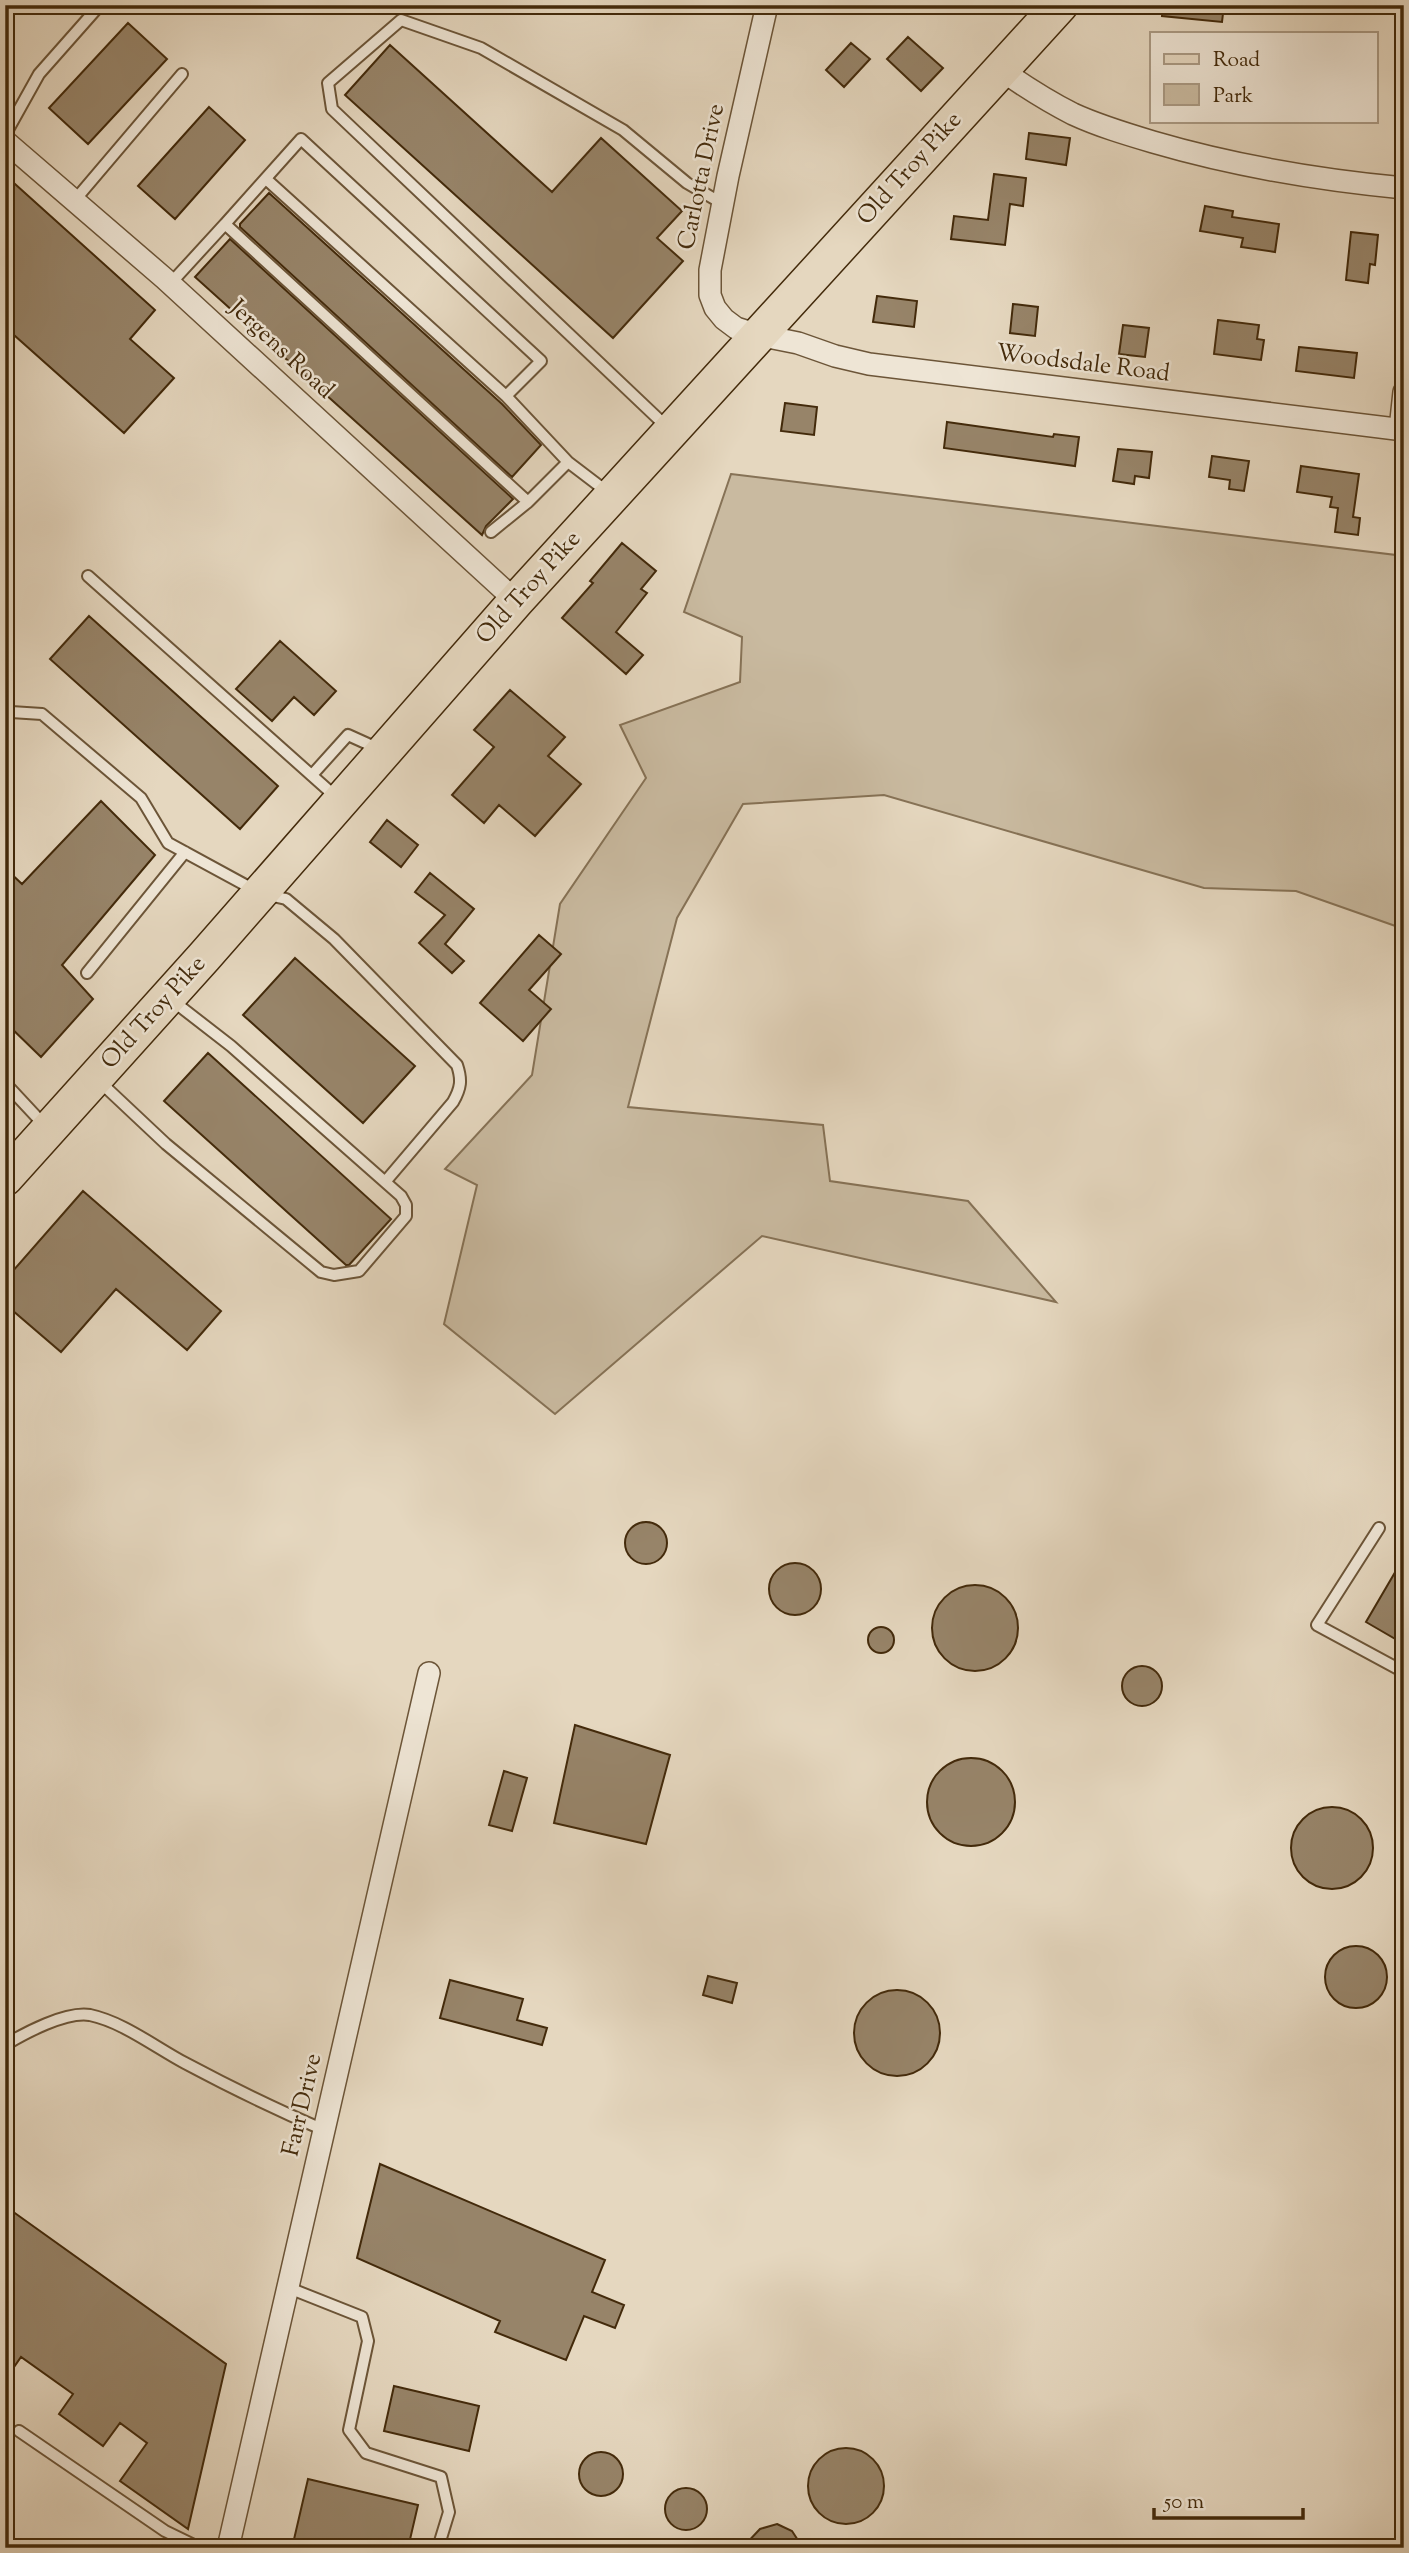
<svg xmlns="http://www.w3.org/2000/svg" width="1409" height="2553" viewBox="0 0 1409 2553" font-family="'Sorts Mill Goudy',serif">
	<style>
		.green { fill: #c9baa0; stroke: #867256; stroke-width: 2 }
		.building { fill: #978469; stroke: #432a0b; stroke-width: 2 }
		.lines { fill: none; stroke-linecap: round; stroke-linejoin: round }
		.lane-casing { stroke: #6c5538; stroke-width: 14 }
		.street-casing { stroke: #6c5538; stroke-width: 24 }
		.primary-casing { stroke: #432a0b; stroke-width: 38 }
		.lane { stroke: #eee5d5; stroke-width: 10 }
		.street { stroke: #eee5d5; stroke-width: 21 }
		.primary { stroke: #e5d7bf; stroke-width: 35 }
		.labels { text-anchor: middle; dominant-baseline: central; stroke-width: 5; stroke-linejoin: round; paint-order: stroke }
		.street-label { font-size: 24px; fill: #432a0b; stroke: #eee5d5 }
	</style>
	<rect width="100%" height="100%" fill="#e5d7bf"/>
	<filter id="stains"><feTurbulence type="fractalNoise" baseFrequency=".00286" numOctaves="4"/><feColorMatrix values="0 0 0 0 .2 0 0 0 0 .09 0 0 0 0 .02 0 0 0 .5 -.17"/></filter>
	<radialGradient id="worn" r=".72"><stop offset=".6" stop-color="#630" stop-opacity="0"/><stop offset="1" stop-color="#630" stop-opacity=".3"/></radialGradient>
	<path class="green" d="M731,474l673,82v373l-108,-38 -92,-3 -320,-93 -141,9 -66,114 -49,189 195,18 7,56 138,20 88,101 -294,-66 -207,178 -111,-90 33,-139 -32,-16 87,-94 28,-171 86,-126 -26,-53 120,-43 2,-45 -58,-25z"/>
	<path class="building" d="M1163,5h61l-2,17 -60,-6z
		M128,23l39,36 -79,85 -39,-36z
		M908,37l35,31 -22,23 -34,-32z
		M851,43l19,16 -26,28 -18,-17z
		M390,45l162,147 49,-54 81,73 -25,27 26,23 -70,77 -268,-243z
		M209,107l36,33 -70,79 -37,-33z
		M1029,133l41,5 -4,27 -40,-6z
		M994,174l32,4 -3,28 -13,-2 -5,41 -54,-6 3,-23 34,4z
		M5,175l150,135 -25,29 44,39 -50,55 -119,-106z
		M269,193l233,211 39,41 -29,32 -272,-250v-3z
		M1205,206l28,5 -1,6 47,7 -4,28 -34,-5 2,-9 -43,-7z
		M1351,232l27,3 -3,30 -5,-1 -2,19 -22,-3z
		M230,239l283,260 -27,27 -4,9 -287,-258z
		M877,296l40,5 -3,26 -41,-5z
		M1013,304l25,3 -3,29 -25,-3z
		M1218,320l41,5 -2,14 7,1 -3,20 -47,-6z
		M1123,325l26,3 -4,29 -26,-3z
		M1299,347l58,6 -3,25 -58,-7z
		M785,403l32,4 -3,28 -33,-4z
		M947,422l106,15 1,-3 25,3 -4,29 -131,-18z
		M1118,449l34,3 -3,26 -14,-2 -1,8 -21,-3z
		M1212,456l37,5 -5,30 -15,-2 1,-9 -21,-3z
		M1301,466l58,8 -6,43 7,1 -2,17 -23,-3 3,-24 -8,-1 2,-10 -35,-5z
		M622,543l34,28 -15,18 6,4 -31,39 27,23 -17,19 -64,-56 31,-35 -3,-2z
		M89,616l189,170 -38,43 -190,-170z
		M280,641l56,50 -22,24 -20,-18 -22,24 -36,-32z
		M510,690l55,47 -17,19 33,28 -46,52 -36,-31 -15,18 -32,-28 42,-48 -20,-17z
		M101,801l54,54 -93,110 31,34 -52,58 -36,-35v-154l17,16z
		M387,820l31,25 -17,22 -31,-25z
		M430,873l44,36 -29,35 19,17 -12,12 -33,-30 26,-28 -30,-23z
		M539,935l22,19 -32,36 22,19 -28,32 -43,-38z
		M295,958l120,108 -52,57 -120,-108z
		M208,1053l183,166 -42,46h-3l-182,-164z
		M83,1191l138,120 -34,39 -71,-61 -55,63 -56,-48v-24z
		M625 1543a21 21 0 1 1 42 0a21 21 0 1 1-42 0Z
		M1404,1557v87l-38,-22z
		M769 1589a26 26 0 1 1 52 0a26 26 0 1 1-52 0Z
		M932 1628a43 43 0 1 1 86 0a43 43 0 1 1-86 0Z
		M868 1640a13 13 0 1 1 26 0a13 13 0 1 1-26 0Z
		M1122 1686a20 20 0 1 1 40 0a20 20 0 1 1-40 0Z
		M575,1725l95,30 -24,89 -92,-21z
		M927 1802a44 44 0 1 1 88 0a44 44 0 1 1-88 0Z
		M504,1771l23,7 -15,53 -23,-6z
		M1291 1848a41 41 0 1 1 82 0a41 41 0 1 1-82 0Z
		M1325 1977a31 31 0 1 1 62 0a31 31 0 1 1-62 0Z
		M708,1976l29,7 -5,20 -29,-8z
		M450,1980l73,19 -6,21 30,8 -5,17 -102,-27z
		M854 2033a43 43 0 1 1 86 0a43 43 0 1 1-86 0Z
		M380,2164l225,96 -13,32 32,13 -9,23 -31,-12 -18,44 -71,-28 5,-11 -143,-63z
		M5,2206l221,158 -38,165 -68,-48 27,-38 -27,-20 -17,23 -44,-32 14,-20 -52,-37 -16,23z
		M394,2386l85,20 -10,45 -85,-20z
		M808 2486a38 38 0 1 1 76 0a38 38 0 1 1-76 0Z
		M579 2474a22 22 0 1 1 44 0a22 22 0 1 1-44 0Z
		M308,2479l110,26 -10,43h-116z
		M665 2509a21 21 0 1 1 42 0a21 21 0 1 1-42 0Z
		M777,2524l15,7 11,17h-61l18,-19z"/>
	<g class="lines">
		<g class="lane-casing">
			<path id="lane" d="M5,135l34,-61 61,-69
				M266,179l240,217 35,-35 -240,-222 -76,85 303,278 40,-40 42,32
				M75,200l107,-126
				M170,284l55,-60
				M506,396l62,66
				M669,429l-337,-320 -4,-26 73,-63 80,28 142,82 64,53 36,21
				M491,532l37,-30
				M88,576l248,221
				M5,717l6,-5 31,2 99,84 27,45 92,50 26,6 48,40 123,126c5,15 4,23 -4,37l-68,80
				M312,775l36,-40 31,14
				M87,973l98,-121
				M99,1081l67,63 155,128 13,3 25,-4 47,-55v-11l-5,-9 -170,-150 -58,-45
				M5,1083l41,44
				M1379,1528l-62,97 87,47
				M5,2045c20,-12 61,-34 85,-30 33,7 65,32 95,48 45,24 92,47 139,67
				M289,2288l73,29 6,24 -19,89 17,23 75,24 8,35 -11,36
				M19,2431l146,100 35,17"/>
		</g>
		<g class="street-casing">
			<path id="street" d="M767,5l-39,171 -18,94v25l5,13 9,11 12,9 22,7 40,8 37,13 34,8 535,66
				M1001,70c23,16 46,31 72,44 26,12 53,20 80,28 82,24 166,38 251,46
				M5,141l159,137 352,323
				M1400,429l4,-37
				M228,2548l201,-875"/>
		</g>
		<g class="primary-casing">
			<path id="primary" d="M5,1178l199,-221 312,-356 544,-596"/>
		</g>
		<use href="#lane" class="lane"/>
		<use href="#street" class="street"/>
		<use href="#primary" class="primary"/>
	</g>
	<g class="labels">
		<g class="street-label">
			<text transform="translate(910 169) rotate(-48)">Old Troy Pike</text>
			<text transform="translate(702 177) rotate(-78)">Carlotta Drive</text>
			<text transform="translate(281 350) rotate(43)">Jergens Road</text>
			<text transform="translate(1083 364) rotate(7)">Woodsdale Road</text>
			<text transform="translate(529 588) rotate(-48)">Old Troy Pike</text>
			<text transform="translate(154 1013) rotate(-48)">Old Troy Pike</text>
			<text transform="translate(303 2105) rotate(-77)">Farr Drive</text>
		</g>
	</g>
	<rect width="1409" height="2553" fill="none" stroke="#e5d7bf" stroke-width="28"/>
	<rect x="7" y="7" width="1395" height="2539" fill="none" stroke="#432a0b" stroke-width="3.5"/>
	<rect x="14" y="14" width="1381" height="2525" fill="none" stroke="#432a0b" stroke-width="2"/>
	<rect x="1150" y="32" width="228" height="91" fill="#eee5d5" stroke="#aa9a84" stroke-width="2"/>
	<rect x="1164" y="54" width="35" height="10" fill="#e5d7bf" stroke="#aa9a84" stroke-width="2"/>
	<text x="1213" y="66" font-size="21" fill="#432a0b">Road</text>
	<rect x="1164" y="84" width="35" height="21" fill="#c9baa0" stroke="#aa9a84" stroke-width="2"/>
	<text x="1213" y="102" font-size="21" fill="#432a0b">Park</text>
	<path d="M1154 2508v10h149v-10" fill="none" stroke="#432a0b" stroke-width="3.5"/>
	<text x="1164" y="2508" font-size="21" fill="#432a0b" stroke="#eee5d5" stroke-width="5" paint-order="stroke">50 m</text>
	<rect width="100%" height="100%" filter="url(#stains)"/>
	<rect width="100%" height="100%" fill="url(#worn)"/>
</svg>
